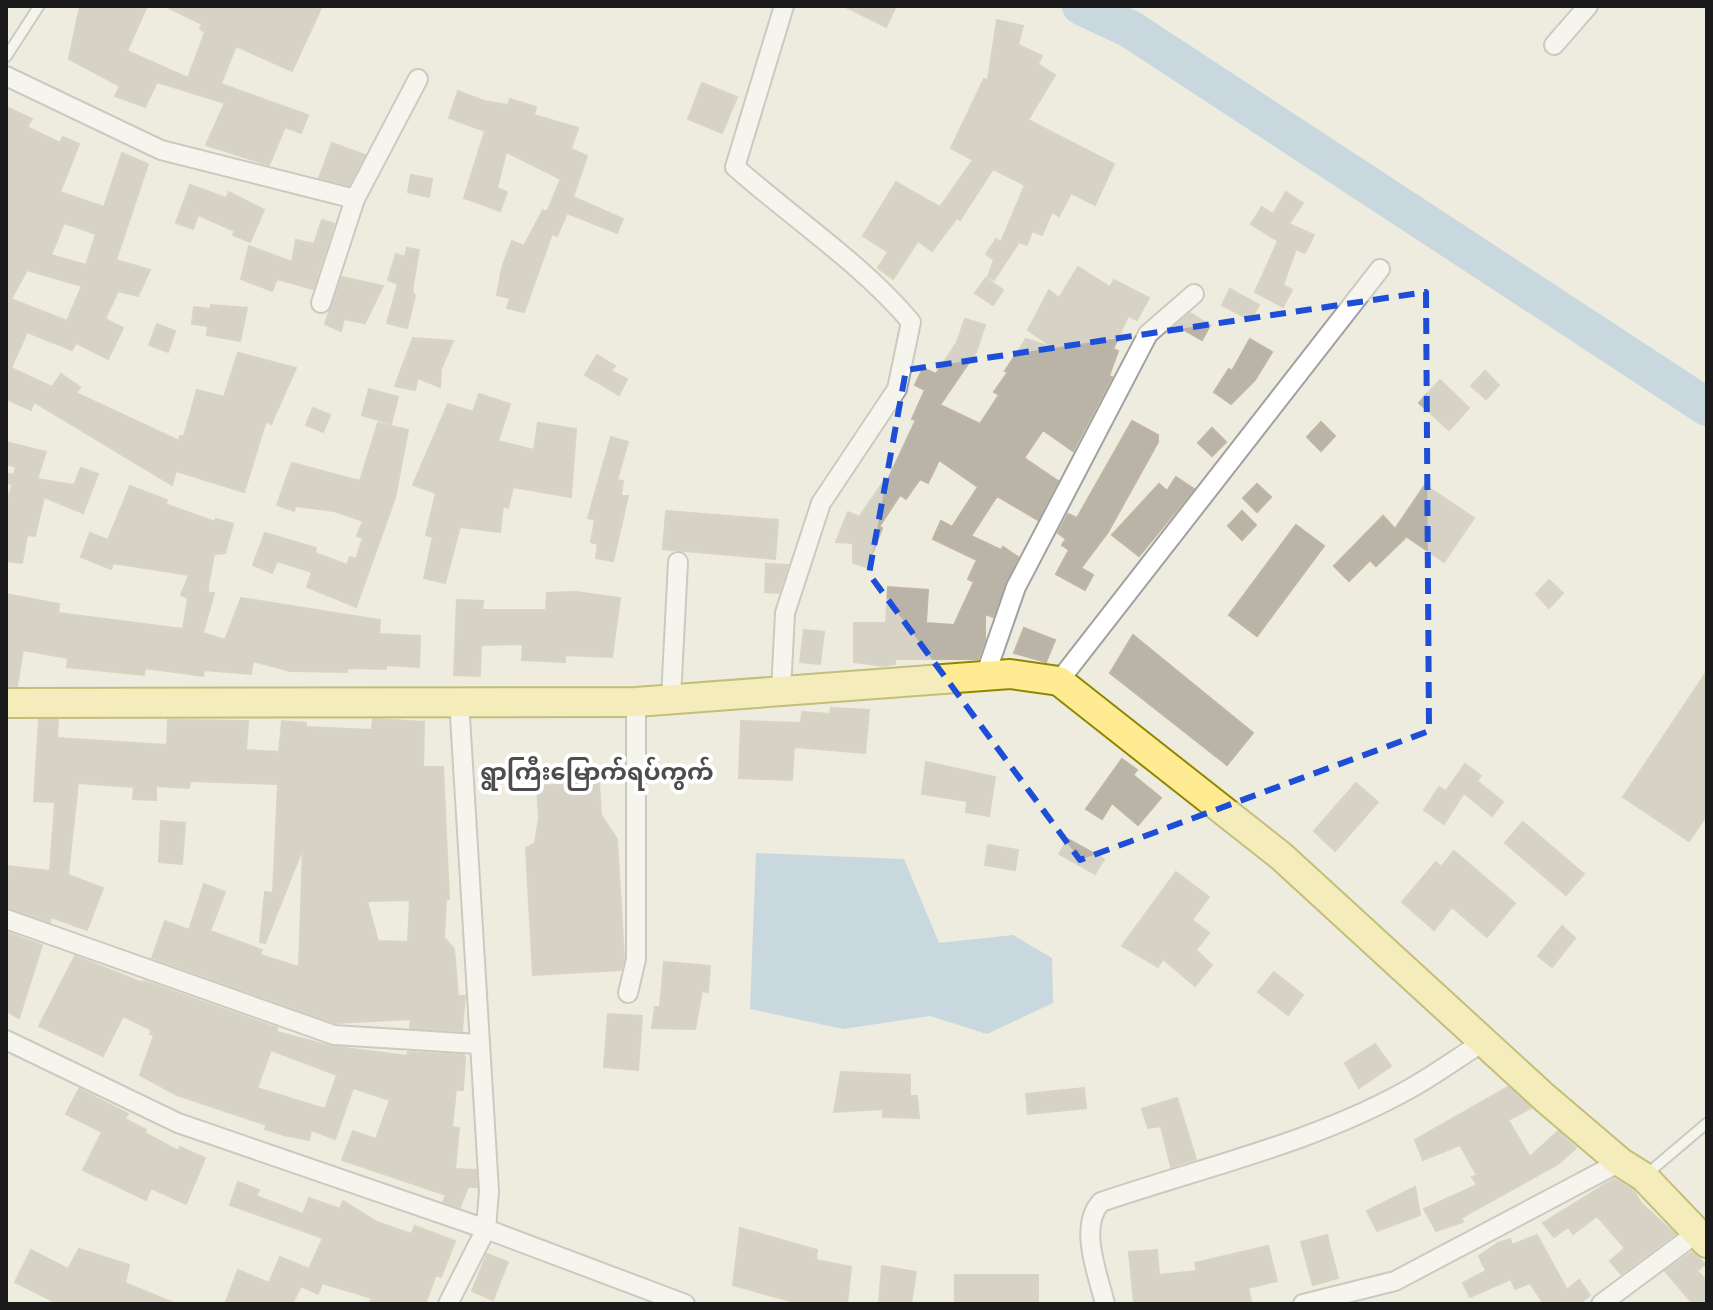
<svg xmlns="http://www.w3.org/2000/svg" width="1713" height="1310" viewBox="0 0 1713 1310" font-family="'Varela Round','Noto Sans Myanmar',sans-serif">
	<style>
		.water { fill: #9dbedd }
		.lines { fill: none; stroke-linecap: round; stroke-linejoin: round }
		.river { stroke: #9dbedd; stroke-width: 38 }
		.building { fill: #bab4a8; stroke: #bfb6a1; stroke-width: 2; fill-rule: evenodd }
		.service-casing { stroke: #a1a1a1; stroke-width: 13 }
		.minor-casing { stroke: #a1a1a1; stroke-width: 22 }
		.primary-casing { stroke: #918600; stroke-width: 32 }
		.service { stroke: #fff; stroke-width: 9 }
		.minor { stroke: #fff; stroke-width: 18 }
		.primary { stroke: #ffec92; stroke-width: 28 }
		.marked { fill: none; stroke: #1d4ed8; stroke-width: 6; stroke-dasharray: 16 10; stroke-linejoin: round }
		.labels { text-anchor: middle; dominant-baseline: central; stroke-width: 8; stroke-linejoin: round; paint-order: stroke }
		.quarter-label { font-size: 24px; font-weight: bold; fill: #4d4d4d; stroke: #fff }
	</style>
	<rect width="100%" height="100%" fill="#edecdf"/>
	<path class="water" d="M756,853l148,6 35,84 74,-8 39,23 1,45 -66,31 -57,-18 -87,13 -93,-20z"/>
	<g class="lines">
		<path class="river" d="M1081,6l49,23 577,378"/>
	</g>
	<path class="building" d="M80,6h67l-20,45 61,27 17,-46 -5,-3 2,-5 -37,-18h157l-30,65 -56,-25 -15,38 87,31 -7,18 -16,-6 -16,38 -63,-20 19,-42 -68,-21 -12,25 -30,-11 5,-10 -51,-27z
		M844,6h52l-10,21z
		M997,20l26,6 -5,19 24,11 -4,8 17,11 -27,45 86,44 -19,41 -24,-12 -12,23 -7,-4 -10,23 -10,-4 -5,14 -8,-3 -25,38 -6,-3 6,-17 -8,-6 10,-15 5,3 24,-57 -32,-16 -33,51 -3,-2 -25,33 -14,-10 -25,38 -15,-11 10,-16 -25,-16 33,-54 44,25 33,-47 -22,-12 33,-69 4,1z
		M702,83l35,14 -15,36 -34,-14z
		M458,91l26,10 24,4 2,-6 26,8 -2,8 44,13 -7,21 16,7 -14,41 50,22 -6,14 -50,-20 -10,23 -5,-2 -28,78 -17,-4 3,-10 -13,-3 5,-27 10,-27 12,5 19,-36 4,2 14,-33 -55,-27 -9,36 10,4 -7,19 -36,-13 21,-67 -36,-13z
		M6,107l26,12 -5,8 33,16 3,-6 16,7 -19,48 44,15 18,-54 26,11 -32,96 34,10 -12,26 -20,-5 -13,28 18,9 -15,31 -32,-16 -4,7 -45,-18 -16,36 41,19 9,-13 19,13 -4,6 103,48 1,-5h4l13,-46 27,7 14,-44 58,15 -25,56 -5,-3 -22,71 -68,-21 -4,14 -138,-83 -3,8 -25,-11zM64,223l32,11 -10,31 -35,-10zM27,270l55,16 -15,35 -56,-22z
		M332,143l33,12 -16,30 -30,-7z
		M411,175l21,4 -3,18 -21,-5z
		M190,185l36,13 3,-6 35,18 -14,32 -17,-7 2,-4 -37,-16 -5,14 -17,-6z
		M1286,192l17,11 -14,21 25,11 -9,18 -9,-4 -13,36 9,5 -9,17 -28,-15 23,-51 -27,-17 11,-17 11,7z
		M322,220l12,4 -21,65 -36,-10 -5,12 -31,-12 8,-33 43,16 4,-22 18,4z
		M407,248l12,2 -7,41 3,5 -8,32 -20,-5 11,-39 -10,-4 8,-26 9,3z
		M1078,267l32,20 4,-7 35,18 -12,22 -9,-4 -15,33 5,2 -9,25 3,1 -39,74 -30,-21 -19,28 34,23 -20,39 -41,-24 -26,40 30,14 2,-3 15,10 -25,60 -8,-3v26l-7,19h-83v5l-12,2 -29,-4v-39h32l2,-36 40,3 -2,33 28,2 20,-43 -6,-3 9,-19 -44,-21 8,-18 11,6 26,-40 -39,-27 -11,23 -8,-4 -14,20 -6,-4 -21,32 3,1 -15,39 -14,-4v-20l-17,-1 12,-30 11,5 23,-33 3,2 31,-66 -4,-1 13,-29 -10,-5 8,-17 13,6 21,-32 8,-23 20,6 -9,27 -36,53 40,19 19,-29 -5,-3 14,-20 -3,-1 21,-32 28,9 -26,-18 21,-40 10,8z
		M342,277l41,9 -18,37 -21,-4 -3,12 -16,-7z
		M986,278l17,12 -10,15 -18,-12z
		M1230,289l29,16 -9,15 -28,-15z
		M211,305l36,3 -7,33 -33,-6 1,-9 -16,-2 2,-17 17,2z
		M1190,313l20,12 -8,15 -26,-15z
		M157,324l18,7 -7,21 -19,-7z
		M413,338l40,3 -12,28 -1,18 -22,-9 -3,12 -20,-4z
		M1250,339l22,13 -17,28 -24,24 -17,-12 15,-23 3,2z
		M597,355l18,11 -4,5 16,8 -8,16 -34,-20z
		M1485,371l14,14 -13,14 -15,-13z
		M1440,380l29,28 -20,22 -30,-27z
		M369,389l29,8 -7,27 -29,-9z
		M479,394l31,10 -12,37 36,9 4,-27 38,6 -5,68 -58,-10 -5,21 -5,-2 -3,26 -40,-5 -15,56 -21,-5 9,-41 -7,-2 10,-42 -23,-8 35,-81 25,8z
		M313,408l17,7 -7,17 -17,-7z
		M1132,421l26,14v7l-50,90 -27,36 12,7 -8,15 -29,-16 13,-24 -7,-5 4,-6 -8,-6 10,-19 9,4z
		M1321,422l14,14 -14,15 -14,-14z
		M378,423l30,7 -13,68 -39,109 -49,-20 5,-15 -35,-11 -5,12 -19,-8 12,-32 51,15 -1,5 32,12 3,-8 6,2 7,-21 -6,-2 6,-15 -29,-10 -38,-5 -2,5 -17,-6 15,-42 68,18z
		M1212,428l14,14 -14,14 -14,-13z
		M611,437l17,5 -11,38 6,1 -2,15h7l-15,65 -17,-3 2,-14 -7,-2 4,-22 -7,-2z
		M6,442l40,10 -9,27 37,6 7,-17 17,6 -15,39 -39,-16 -9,39 -8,-1 -5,28 -16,-2v-55l6,-21 -6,-3v-9l8,2 2,-8 -10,-3z
		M1176,477l18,12 -55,67 -27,-21 47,-51 8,7z
		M1257,484l14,13 -14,15 -14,-14z
		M1425,485l49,33 -30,44 -47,-32 8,8 -29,28 -6,-6 -21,21 -15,-15 49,-50 12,13z
		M130,486l37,14 -2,4 50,18 1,-3 17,5 -8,29 -11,1 -6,33v6h6l-11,40 22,7 16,-42 139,22 -1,14 41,2 -1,31 -33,-2v4l-39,-1v4l-57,-1 -37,-10 -2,13 -47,-4 -1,6 -58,-8 -1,7 -77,-8 1,-9 -45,-8 -6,36h-11v-92l53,10 -1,9 125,16 5,-31 -7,-3 8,-20 -76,-12 -2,6 -30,-12 9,-24 18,7z
		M666,511l112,9 -3,39 -112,-10z
		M1242,511l14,14 -14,15 -14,-14z
		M1296,525l28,21 -67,90 -28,-21z
		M766,564l22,1 -9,28 -14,-1z
		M1549,580l14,13 -14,15 -13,-14z
		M576,592l44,6 -8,59 -47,-2v7l-43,-2 1,-16 -42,1 -1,31 -26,-1 3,-75 26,1 -1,9h64l1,-17z
		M1024,628l31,12 -9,22 -32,-9z
		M804,630l20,2 -4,32 -20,-2z
		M1133,635l120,98 -26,32 -117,-92z
		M1707,671v144l-18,26 -66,-44z
		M831,708l38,2 -4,43 -71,-6 -2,33 -53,-2 2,-57 60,2 1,-11 28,2z
		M373,719l51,3 -1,45h20l6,132h-3l-2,39 10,11 4,47h7l-3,35 -52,-3 1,-9 -75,4 -184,-65 13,-37 24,9 15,-46 21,8 -15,39 52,19 -2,5 39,12 4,-119 -38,95 -5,-1 5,-50 8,1 5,-109 -88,-3 -1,7 -33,-2v14l-23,-1 1,-12 -56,-4 -10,92 35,13 -16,42 -36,-13 -1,5 -44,-15 2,-41 42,5 5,-69 -21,-1 5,-81h19l-1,18 110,7 1,-25 80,1 -2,29 33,2 3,-31 24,2v4l66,3zM410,900l-2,42 -30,-1 -11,-40z
		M1122,759l15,11 -4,5 28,23 -23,27 -26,-22 -10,16 -16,-10z
		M926,762l69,15 -6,39 -23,-4 1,-11 -45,-7z
		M1465,764l16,12 -4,5 26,21 -11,14 -28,-23 -20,31 -20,-14 15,-23 7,4z
		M599,782l2,33 16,24 7,119 -3,12 -88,5 -7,-127 9,-5 4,-25 -2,-32z
		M1356,783l22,19 -43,49 -21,-20z
		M161,821l24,2 -3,41 -23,-2z
		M1523,822l61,52 -18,21 -61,-52z
		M1068,839l36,20 -9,15 -36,-20z
		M988,845l30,5 -3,20 -30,-5z
		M1454,851l61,52 -28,34 -35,-30 -18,23 -32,-28 34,-40 5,5z
		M1176,872l33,25 -17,23 17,13 -13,17 16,15 -17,21 -32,-27 -5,8 -36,-21z
		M1562,926l13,12 -23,29 -14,-11z
		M6,932l36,13 -23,73 -13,-7z
		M75,956l68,27 1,-2 133,47v4l53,14 77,10 1,-4 55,3 2,2 -2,33h-7l-4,37 7,1 -4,41 21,1 1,17h-9l-8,20 -17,-5 3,-7 -104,-35 11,-29 23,8 14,-39 -37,-12 -18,51 -24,-9 -2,10 -25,-5 -19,-6 2,-4 -90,-30 -37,-20 14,-40 -4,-1 2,-4 -29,-14 -20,40 -64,-30zM271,1050l66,25 -12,34 -68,-21z
		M664,962l46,4 -2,26 -6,-1 -7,38 -43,-1 3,-21h5z
		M1274,972l29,23 -15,20 -30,-23z
		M608,1014l34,2 -4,54 -34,-3z
		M1375,1044l16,22 -32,22 -14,-25z
		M841,1072l69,3v21h7l2,22 -36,-1v-8l-49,3z
		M1508,1087l23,21 -23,12 22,37 28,-26 18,17 -18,16 -97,54 2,4 -27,9 -12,-22 53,-24 -5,-8 5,-2 -17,-30 -37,15 -8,-20z
		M1084,1088l2,20 -58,6 -2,-20z
		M79,1089l49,25 -3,5 21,11 -1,3 33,18 2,-4 25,11 -19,46 -35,-16 -5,12 -63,-30 19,-38 -36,-18z
		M1177,1098l19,61 -25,8 -10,-41 -13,2 -6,-19z
		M1614,1179l19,11 8,13 34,31 -54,40 -11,-13 15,-13 -28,-32 -24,18 -5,-7 -14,10 -11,-14z
		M238,1182l21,8 -3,6 47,18 6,-16 31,11 3,-8 34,21 34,12 4,-8 40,15 -14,36 -5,-2 -11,29h-56l3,-6 -50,-15 -4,11 -17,-8 -9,18h-67l13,-34 31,13 11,-26 29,12 14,-31 -93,-33z
		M1415,1187l5,28 -43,16 -10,-20z
		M740,1228l77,22 -1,10 35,7 -4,37h-46l-68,-19z
		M1327,1235l11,43 -25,7 -12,-43z
		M1537,1235l30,55 12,-10 11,15 -11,9h-35l-14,-21 -15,6 -4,-10 -41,18 -7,-14 23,-12 -7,-15 19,-13 12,-4 2,6z
		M1268,1246l9,35 -29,7 3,13 -117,3 -5,-52 28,-2 2,25 38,-4 -2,-8z
		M79,1249l50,16 -4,18 51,21h-117l-44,-22 16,-32 37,19z
		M1692,1252l13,12 -8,7 10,10v23h-14l-28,-33z
		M487,1254l21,8 -15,38 -21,-9z
		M882,1266l34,6 -5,32h-32z
		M955,1275h83v29h-83z"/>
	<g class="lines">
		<g class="service-casing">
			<path id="service" d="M6,57l33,-51
				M1647,1174l60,-51"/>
		</g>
		<g class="minor-casing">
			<path id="minor" d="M1554,45l34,-39
				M6,76l155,74 194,49
				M321,303l34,-104 63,-120
				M985,676l31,-89 132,-253 46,-40
				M1059,681l321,-412
				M781,691l4,-78 36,-110 76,-114 14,-67c-50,-59 -117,-103 -176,-155l49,-161
				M671,698l7,-136
				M6,919l328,116 144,9
				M628,993l8,-34v-257
				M6,1040l172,83 308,106 199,75
				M448,1304l38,-75 3,-38 -30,-491
				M1105,1304c-7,-30 -27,-77 -4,-102 103,-35 215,-60 310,-114 25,-14 48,-31 72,-46
				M1303,1304l92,-23 225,-119
				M1601,1304l97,-72"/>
		</g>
		<g class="primary-casing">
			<path id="primary" d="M6,703l630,-1 374,-28 49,7 222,175 264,242 75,64 24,15 63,66"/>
		</g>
		<use href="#service" class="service"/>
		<use href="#minor" class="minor"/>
		<use href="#primary" class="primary"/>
	</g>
	<path d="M0 0H1713V1310H0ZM1426,292l3,439 -349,129 -211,-286 37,-204z" fill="#edecdf" fill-opacity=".55" fill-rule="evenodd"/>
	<path class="marked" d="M1426,292l3,439 -349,129 -211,-286 37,-204z"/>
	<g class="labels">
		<g class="quarter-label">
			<text x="597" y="772">ရွာကြီးမြောက်ရပ်ကွက်</text>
		</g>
	</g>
	<rect width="1713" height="1310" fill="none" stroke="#1a1a1a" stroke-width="16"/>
</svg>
